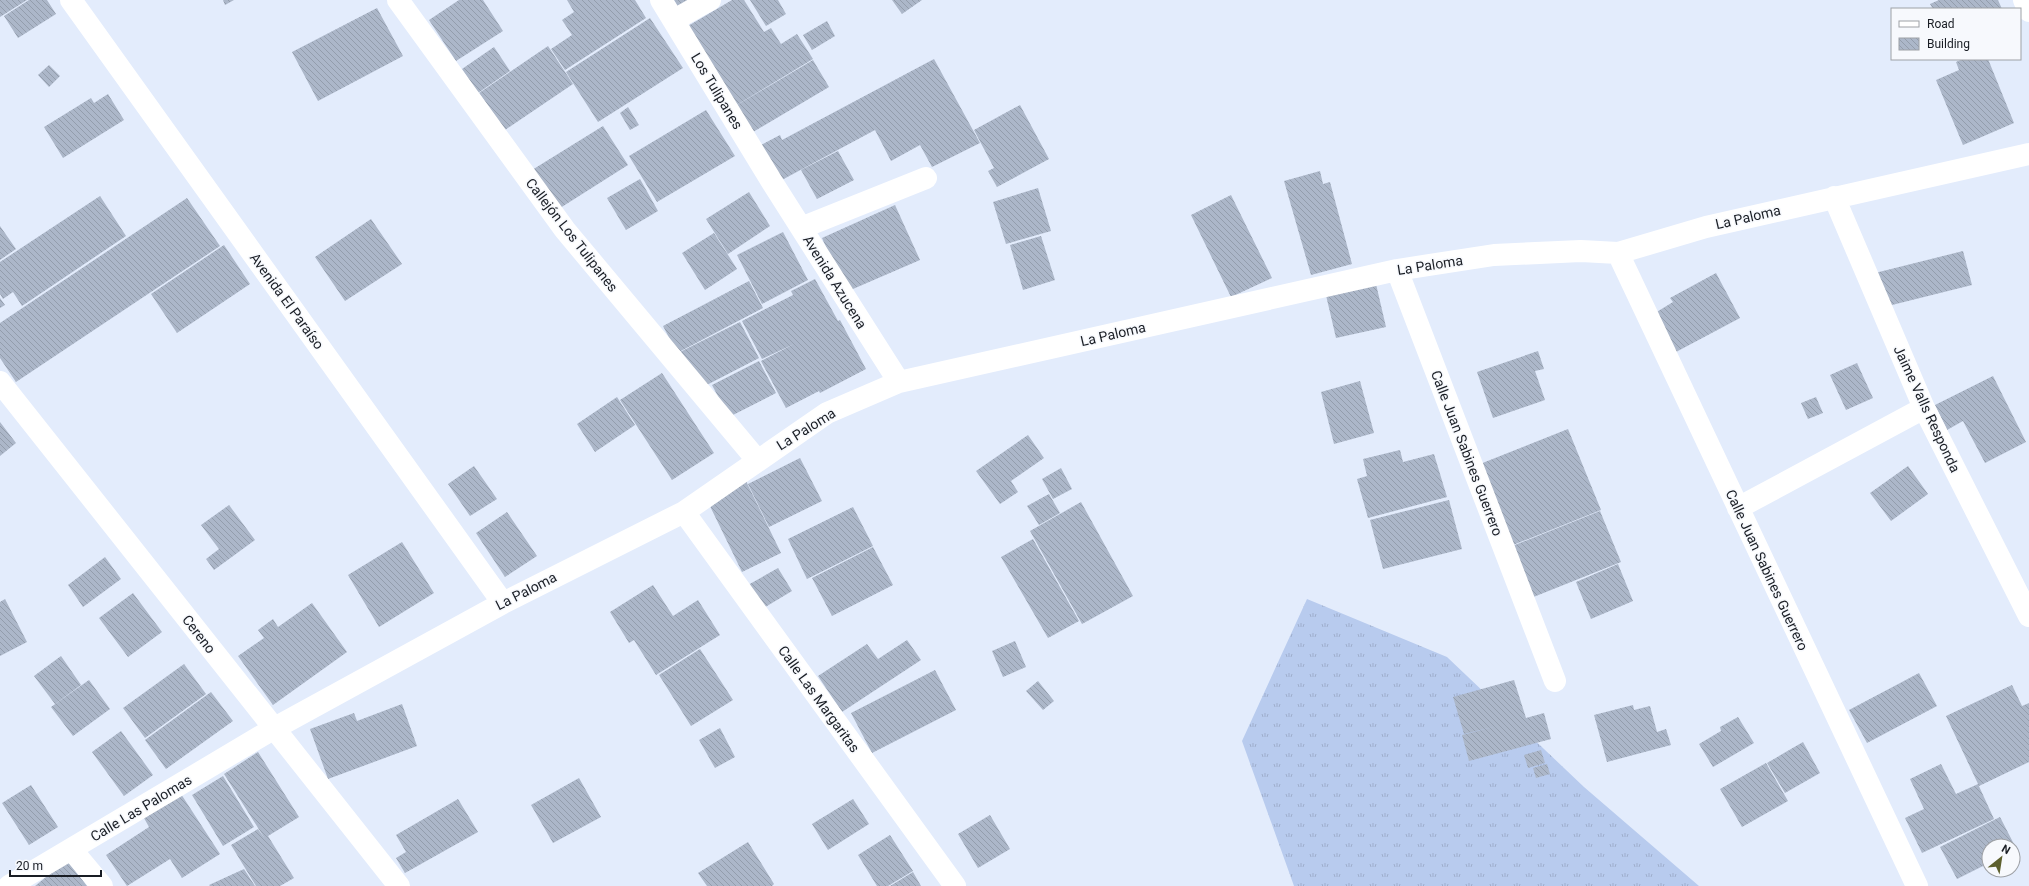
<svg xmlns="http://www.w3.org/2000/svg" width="2029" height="886" viewBox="0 0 2029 886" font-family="Roboto,sans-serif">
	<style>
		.grass { fill: url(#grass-tufts) }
		.building { fill: url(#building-back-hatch) }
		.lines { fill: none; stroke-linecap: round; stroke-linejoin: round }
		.minor { stroke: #fff; stroke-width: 22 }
		.labels { text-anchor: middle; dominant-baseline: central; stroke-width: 3; stroke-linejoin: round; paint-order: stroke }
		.street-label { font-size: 14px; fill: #191d24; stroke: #f7f9fd }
	</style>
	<defs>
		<pattern id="grass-tufts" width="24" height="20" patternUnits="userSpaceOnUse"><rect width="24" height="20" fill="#b8cbee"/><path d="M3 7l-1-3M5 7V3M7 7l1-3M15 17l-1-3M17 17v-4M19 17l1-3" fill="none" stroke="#9eaecc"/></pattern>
		<pattern id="building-back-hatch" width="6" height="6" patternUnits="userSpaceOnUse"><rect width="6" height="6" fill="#acb7c9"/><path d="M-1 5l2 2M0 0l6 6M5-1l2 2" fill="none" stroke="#939dac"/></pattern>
	</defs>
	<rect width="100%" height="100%" fill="#e3ecfc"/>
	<path class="grass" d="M1307,599l140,58 137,130 115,99h-405l-52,-145z"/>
	<path class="building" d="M0,0h27l-27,17z
		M29,0h18l9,14 -38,24 -14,-22z
		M223,0h11l-9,5z
		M459,0h24l20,31 -47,30 -27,-41z
		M567,0h68l11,18 -81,52 -14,-21 21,-14 -10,-15 12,-8z
		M674,0h32l-24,13z
		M732,0h12l20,32 7,-4 10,16 16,-10 16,25 -78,47 -47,-80z
		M750,0h28l8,14 -20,12z
		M892,0h30l-20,14z
		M1939,0h59l4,9h-69l-3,-5z
		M377,8l26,48 -85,45 -26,-49z
		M650,18l33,50 -85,54 -32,-50z
		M827,21l8,15 -23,14 -9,-15z
		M548,46l25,38 -68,46 -26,-37z
		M494,47l16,24 -32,22 -16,-24z
		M934,59l46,84 -48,24 -12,-22 -29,16 -16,-31 -95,51 -19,-36 19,-10 2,5z
		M1963,59h25l26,64 -51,22 -27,-65 23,-10 -3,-8z
		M813,60l16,27 -76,45 -16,-27z
		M49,65l11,11 -11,11 -11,-12z
		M108,94l16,26 -61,38 -19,-31 47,-29 3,5z
		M1020,105l29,54 -52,28 -9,-16 6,-3 -20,-38z
		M628,107l11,18 -9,5 -10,-17z
		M706,110l29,46 -78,46 -28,-46z
		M603,126l25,39 -71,45 -25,-40z
		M838,151l16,29 -37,19 -16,-29z
		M1320,171l3,13 7,-2 22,82 -41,11 -27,-94z
		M640,179l18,32 -32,19 -19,-32z
		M1038,188l13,43 -45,13 -13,-42z
		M749,192l21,34 -42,28 -22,-35z
		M1231,195l41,83 -41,19 -40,-82z
		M100,196l26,40 -104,70 -9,-14 -10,7 -3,-5v-32z
		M187,198l33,48 -204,136 -16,-24v-35z
		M895,205l25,55 -74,32 -24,-54z
		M371,219l31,45 -57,37 -30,-44z
		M0,226l16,23 -16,11z
		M783,232l25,48 -46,24 -25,-49z
		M714,233l23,36 -32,21 -23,-37z
		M1041,236l14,44 -32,10 -13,-45z
		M224,245l26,39 -73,49 -26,-39z
		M1963,251l9,34 -88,22 -9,-34z
		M1716,273l24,45 -64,34 -21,-39 18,-11 -3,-4z
		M815,279l23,42 2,-1 26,49 -46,24 -1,-2 -33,17 -25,-47 33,-17 -32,15 -20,-38 51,-26 -2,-4z
		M749,281l14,27 -86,45 -14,-27z
		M1376,284l10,43 -50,11 -11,-47z
		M0,298l5,7 -5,3z
		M740,322l19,36 -60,31 -19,-37z
		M1538,351l6,18 -9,2 10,29 -52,18 -16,-46z
		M759,361l17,32 -47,24 -17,-32z
		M1857,363l16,35 -27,12 -16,-35z
		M662,373l52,80 -42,27 -52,-80z
		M1993,376l33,66 -41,21 -22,-42 -16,9 -12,-25z
		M1360,381l14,52 -40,11 -13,-52z
		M617,397l18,28 -40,27 -18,-28z
		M1816,397l7,16 -15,6 -7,-16z
		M0,422l16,21 -16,13z
		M1568,429l33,81 -88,35 -33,-81z
		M1028,435l16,23 -33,23 7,11 -18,12 -24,-33z
		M1400,450l3,12 31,-8 13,43 -79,21 -11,-39 10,-3 -4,-17z
		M800,458l22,43 -53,26 -21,-43z
		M474,466l23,33 -27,17 -22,-32z
		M1908,466l20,28 -37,27 -21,-28z
		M1061,468l11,21 -19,10 -11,-20z
		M746,481l35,72 -39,19 -35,-72z
		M1049,494l11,19 -21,12 -12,-19z
		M1449,500l13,49 -79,20 -13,-49z
		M1081,502l52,94 -51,28 -52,-93z
		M229,505l26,35 -41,30 -8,-11 13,-10 -18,-24z
		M853,507l20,39 -66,33 -19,-40z
		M1600,511l21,51 -90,36 -21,-51z
		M507,512l30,44 -32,21 -29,-44z
		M1033,539l46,82 -31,17 -47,-81z
		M402,542l32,51 -55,34 -31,-52z
		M873,547l20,38 -61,31 -20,-38z
		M105,557l16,22 -38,28 -15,-22z
		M1618,564l15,37 -42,18 -15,-37z
		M778,568l14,23 -30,18 -14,-24z
		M653,585l20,31 25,-16 22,35 -64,40 -22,-35 -5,3 -19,-31z
		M133,593l29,39 -34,25 -29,-39z
		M5,599l22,43 -27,14v-54z
		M312,603l35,49 -74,53 -35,-49 26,-18 -6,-8 15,-11 5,8z
		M907,640l14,20 -79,52 -24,-36 49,-32 11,15z
		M1015,641l11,26 -23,10 -11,-26z
		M700,649l33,51 -42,26 -32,-51z
		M61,656l20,29 -26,19 -21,-28z
		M184,664l22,30 -61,44 -22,-30z
		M935,670l21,40 -84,43 -21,-40z
		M1919,673l18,33 -70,37 -18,-33z
		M89,680l21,29 -37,27 -22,-29z
		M1514,680l12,38 18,-5 7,26 -82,22 -7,-26 35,-9 -33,8 -11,-37z
		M1038,681l16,20 -11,9 -17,-19z
		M2012,685l10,21 7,-3v59l-50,24 -33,-70z
		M211,692l22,29 -67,48 -21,-29z
		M402,704l15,42 -89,33 -18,-50 44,-16 3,8z
		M1633,705l1,5 16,-4 7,26 9,-3 5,16 -64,17 -13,-47z
		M1738,717l16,26 -41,24 -14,-23 22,-13 -1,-4z
		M720,728l15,29 -20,11 -16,-28z
		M121,731l32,44 -29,21 -32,-44z
		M1803,742l17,31 -35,20 -18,-30z
		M1541,750l4,13 -17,5 -4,-13z
		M258,752l41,65 -31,19 26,42 -14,8h-24l-25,-41 27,-16 7,10 -41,-65z
		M1766,763l22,38 -46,26 -22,-38z
		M1547,764l3,10 -14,4 -3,-10z
		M1941,764l15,30 22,-10 16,35 -72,34 -17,-35 19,-9 -14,-30z
		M223,776l31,51 -31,19 -31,-51z
		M579,778l22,39 -48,26 -22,-38z
		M31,785l27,42 -29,18 -27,-42z
		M181,794l39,60 -38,24 -12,-19 -43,27 -21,-31 43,-28 -5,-9z
		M458,799l20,33 -73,41 -9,-15 10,-6 -10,-17z
		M853,799l16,25 -41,26 -16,-26z
		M990,815l20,34 -32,19 -20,-34z
		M2000,817l17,33 -4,1v-5h-24v17l-32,16 -17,-32z
		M890,835l23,36 -25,15h-11l-19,-31z
		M748,842l26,42 -2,2h-65l-9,-13z
		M67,860l20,26h-52z
		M244,869l11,17h-45l-1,-1z
		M913,872l8,14h-31z"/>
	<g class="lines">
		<path class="minor" d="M71,0l432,603
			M398,0l167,230 192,230
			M661,0l111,182 127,200
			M2024,0l5,11
			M674,20l36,-20
			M1834,197l90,211 105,208
			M801,228l125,-50
			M1618,253l299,633
			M1397,270l158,411
			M0,382l399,504
			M1738,508l186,-100
			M684,512l271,374
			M71,849l31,37
			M9,886l264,-157 230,-126 181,-91 143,-99 72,-31 498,-112 97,-15 87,-4 37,2 88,-26 323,-73"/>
	</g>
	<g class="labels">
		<g class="street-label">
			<text transform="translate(717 91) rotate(59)">Los Tulipanes</text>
			<text transform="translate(1748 217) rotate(-13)">La Paloma</text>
			<text transform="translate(572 235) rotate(52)">Callejón Los Tulipanes</text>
			<text transform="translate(1430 265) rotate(-9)">La Paloma</text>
			<text transform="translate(835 282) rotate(58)">Avenida Azucena</text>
			<text transform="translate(287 301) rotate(54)">Avenida El Paraíso</text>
			<text transform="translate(1113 334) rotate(-13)">La Paloma</text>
			<text transform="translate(1927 409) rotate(65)">Jaime Valls Responda</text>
			<text transform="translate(806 429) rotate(-32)">La Paloma</text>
			<text transform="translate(1467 453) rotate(69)">Calle Juan Sabines Guerrero</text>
			<text transform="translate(1767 570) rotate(65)">Calle Juan Sabines Guerrero</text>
			<text transform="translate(526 591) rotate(-27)">La Paloma</text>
			<text transform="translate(199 634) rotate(52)">Cereno</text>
			<text transform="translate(819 699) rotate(54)">Calle Las Margaritas</text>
			<text transform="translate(141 808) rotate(-31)">Calle Las Palomas</text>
		</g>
	</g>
	<rect x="1891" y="8" width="130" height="52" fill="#f7f9fd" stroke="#9ea1a6"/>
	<rect x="1899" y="21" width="20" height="6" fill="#ffffff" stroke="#9ea1a6"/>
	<text x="1927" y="28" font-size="12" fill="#191d24">Road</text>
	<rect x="1899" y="38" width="20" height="12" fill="url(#building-back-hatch)" stroke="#9ea1a6"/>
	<text x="1927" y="48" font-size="12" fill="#191d24">Building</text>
	<g transform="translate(2001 858) rotate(30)"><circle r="19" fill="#f7f9fd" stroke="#9ea1a6"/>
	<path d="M0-3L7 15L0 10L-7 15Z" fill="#5d602e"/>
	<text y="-6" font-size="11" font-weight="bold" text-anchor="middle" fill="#191d24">N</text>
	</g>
	<path d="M10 870v6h91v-6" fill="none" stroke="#191d24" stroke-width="2"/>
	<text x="16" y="870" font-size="12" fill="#191d24" stroke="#f7f9fd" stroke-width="3" paint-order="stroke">20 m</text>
</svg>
